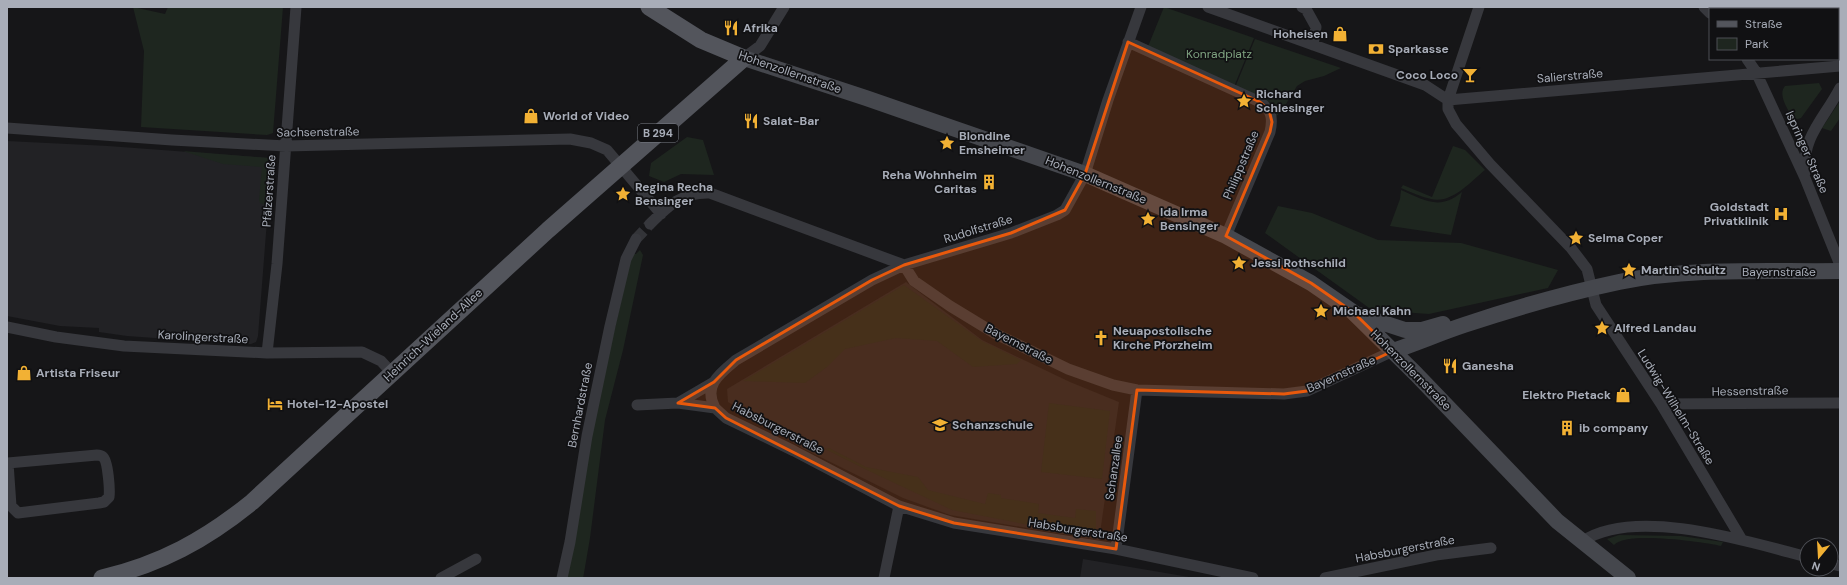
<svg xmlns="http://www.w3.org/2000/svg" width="1847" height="585" viewBox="0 0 1847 585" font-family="'DM Sans',sans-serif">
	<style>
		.built { fill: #222225 }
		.green { fill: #1e261f }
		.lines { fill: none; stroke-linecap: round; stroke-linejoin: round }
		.street-tunnel { stroke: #333438; stroke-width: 11; stroke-dasharray: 11 5.5; stroke-linecap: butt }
		.street { stroke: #37383d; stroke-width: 11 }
		.secondary { stroke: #45474d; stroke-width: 16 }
		.primary { stroke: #53555c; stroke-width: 17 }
		.marked { fill: #e8590c; fill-opacity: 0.2; stroke: #e8590c; stroke-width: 3; stroke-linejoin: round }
		.labels { text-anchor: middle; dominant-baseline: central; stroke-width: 3.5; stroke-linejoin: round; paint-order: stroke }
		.shield { fill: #111113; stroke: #7b7e86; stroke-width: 1 }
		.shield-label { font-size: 11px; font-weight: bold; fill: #a8adb8 }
		.poi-label { font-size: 12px; font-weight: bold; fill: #a8adb8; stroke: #111113; text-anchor: start }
		.park-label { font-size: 12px; fill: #7fa381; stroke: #111113 }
		.street-label { font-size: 12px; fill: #a8adb8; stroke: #111113 }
	</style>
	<rect width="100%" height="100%" fill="#161618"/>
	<path class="built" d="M7,141l101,5 161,12 2,2v9l-13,167 -2,6 -5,2 -26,-1 -98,-7 -28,-4v-4l-39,-2 -53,-10z
		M906,282l76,58 88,42 49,20 -20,138 -149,-25 -47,-17 -101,-50 -74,-46 -1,-13z
		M1083,559l112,19h-115z"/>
	<path class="green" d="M133,7l32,7 3,-7h115l-10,126 -6,2 -126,-8 3,-76z
		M1164,7l90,31 -21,51 -86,-40z
		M1255,39l86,29 -17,8 -19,5 -8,5 -14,23 -10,11 -2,-9 -37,-21z
		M1819,83l3,6 -21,29 -7,2c-5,-9 -17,-25 -9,-34z
		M1840,101v17l-9,13 -9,-3z
		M687,137l16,3 11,35 -33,-1 -17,8 -15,-6 2,-13z
		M1453,146l12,4 20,20c-15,12 -33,34 -54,29 -10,-2 -20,-7 -30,-11l2,-3 29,12z
		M183,151l86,7 2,6 -3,42 -8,-3 -1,-3 3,-33 -39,-3z
		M1401,190c23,10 39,21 61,2l-11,43 -61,-9 10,-27z
		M1278,206l34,7 66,27 83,3 97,27 -10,18 -119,26 -57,-4 -107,-77z
		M640,250l3,5 -20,95 -18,70 -15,118 -6,35 -1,5h-17l30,-169 36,-155h4z
		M904,285l78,56 39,19 -4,4 -44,3 -36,-26 -41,-3 -51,11 -18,18 -22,16 -62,-2z
		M1049,403l61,8 -8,68 -61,-7z
		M829,448l37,19 52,10 10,13 57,14 3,-11 13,2v3l38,6 -1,9 37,5 1,-9 20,2v27l-144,-28 -83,-39 -44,-22z
		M1619,535l62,1 42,6 -2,4c-18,-4 -95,-15 -107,-1l-7,-6z"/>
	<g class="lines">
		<path class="street-tunnel" d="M636,239l14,-15"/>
		<path class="street" d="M1208,7l217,78 23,15 392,-34
			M1302,7l4,2 10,18 -3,18
			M1479,7l-31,93v9l8,15 34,40 81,84 16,21 9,36 65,99 81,136
			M1704,7l6,6
			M1128,42l132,60c12,8 13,17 10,30l-44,104
			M744,58l16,-12 24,-39
			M1747,59l9,13 49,106 35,87
			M7,128l165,12 114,6 284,-7 21,4 16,7 54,64
			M1805,173c-3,-37 19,-54 35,-85
			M650,224c19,-19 32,-32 60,-31l194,72 10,16 36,25 46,28 72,35 45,16 24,5 147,4 23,-3 86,-40
			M7,327l49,10 68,9 143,7 95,-1 19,9 11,12
			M267,353l10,-89 19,-257
			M678,403l36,-21
			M1661,404l179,-1
			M637,405l41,-2 37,5 11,10 68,33 105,55 55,17 162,26 137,29
			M715,408c-12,-22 4,-34 21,-48l136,-80 32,-15 107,-32 46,-18 8,-5 20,-36 23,-74 33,-93
			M7,463h1l89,-8c2,0 4,0 6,2 5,4 7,33 6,40l-5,5 -5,1 -81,10 -7,-7 -3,-43
			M1583,541c53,-35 167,1 224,16
			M1116,549l21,-159
			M1831,564l9,2
			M441,578l35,-19
			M562,578l8,-36 17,-106 23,-110 16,-67 10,-20
			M884,578l15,-72
			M1325,578l111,-23 55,-7"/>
		<path class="secondary" d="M744,58l122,40 219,76 141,62 85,47 42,29 63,62 141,147 71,57
			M1359,315l46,15h17l21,-6
			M1393,351c24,-8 47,-18 71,-26 51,-17 103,-32 155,-43 72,-15 148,-10 221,-11"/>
		<path class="primary" d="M102,578c59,-14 103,-38 150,-76l296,-272 196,-172 -43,-18 -52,-33"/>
	</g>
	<path class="marked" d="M1128,42l132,60 9,8 3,12 -2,10 -44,104 85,47 42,29 40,39 -86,40 -23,3 -147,-4 -21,159 -162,-26 -55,-17 -173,-88 -11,-10 -37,-5 36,-21 22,-22 136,-80 32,-15 107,-32 54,-23 20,-36z"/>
	<defs>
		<g id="restaurant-bare" transform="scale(1.2)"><path d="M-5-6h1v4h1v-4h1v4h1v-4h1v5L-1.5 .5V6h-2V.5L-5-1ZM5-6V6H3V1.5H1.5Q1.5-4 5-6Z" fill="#f2b134" stroke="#111113" stroke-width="2.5" paint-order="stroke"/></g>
		<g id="shop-bare" transform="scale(1.2)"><path d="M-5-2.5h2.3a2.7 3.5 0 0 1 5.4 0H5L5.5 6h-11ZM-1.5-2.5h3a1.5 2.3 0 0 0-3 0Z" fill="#f2b134" stroke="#111113" stroke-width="2.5" paint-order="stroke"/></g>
		<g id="bank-bare" transform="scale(1.2)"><path d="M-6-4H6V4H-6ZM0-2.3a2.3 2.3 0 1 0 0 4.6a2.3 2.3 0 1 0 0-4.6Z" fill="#f2b134" stroke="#111113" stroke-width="2.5" paint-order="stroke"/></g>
		<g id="bar-bare" transform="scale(1.2)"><path d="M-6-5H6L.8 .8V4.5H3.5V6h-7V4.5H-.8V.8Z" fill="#f2b134" stroke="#111113" stroke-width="2.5" paint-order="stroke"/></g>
		<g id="sight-bare" transform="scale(1.2)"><path d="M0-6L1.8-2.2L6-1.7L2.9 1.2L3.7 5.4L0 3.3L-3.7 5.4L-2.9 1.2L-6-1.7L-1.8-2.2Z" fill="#f2b134" stroke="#111113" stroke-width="2.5" paint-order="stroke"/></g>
		<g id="building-bare" transform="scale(1.2)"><path d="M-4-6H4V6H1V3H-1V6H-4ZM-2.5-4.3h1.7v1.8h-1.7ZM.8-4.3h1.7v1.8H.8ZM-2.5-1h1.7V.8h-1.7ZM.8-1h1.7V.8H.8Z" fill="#f2b134" stroke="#111113" stroke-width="2.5" paint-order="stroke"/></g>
		<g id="hospital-bare" transform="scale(1.2)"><path d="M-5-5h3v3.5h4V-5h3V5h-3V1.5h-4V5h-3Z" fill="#f2b134" stroke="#111113" stroke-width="2.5" paint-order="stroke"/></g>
		<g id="church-bare" transform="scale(1.2)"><path d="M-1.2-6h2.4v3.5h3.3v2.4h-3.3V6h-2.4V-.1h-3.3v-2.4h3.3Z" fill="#f2b134" stroke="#111113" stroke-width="2.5" paint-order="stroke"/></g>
		<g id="hotel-bare" transform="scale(1.2)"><path d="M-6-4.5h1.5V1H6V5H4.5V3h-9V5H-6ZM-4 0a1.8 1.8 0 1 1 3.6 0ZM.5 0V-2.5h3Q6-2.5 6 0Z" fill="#f2b134" stroke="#111113" stroke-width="2.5" paint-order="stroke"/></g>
		<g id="school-bare" transform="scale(1.2)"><path d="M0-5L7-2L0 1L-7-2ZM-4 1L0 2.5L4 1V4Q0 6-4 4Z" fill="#f2b134" stroke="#111113" stroke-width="2.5" paint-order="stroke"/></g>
	</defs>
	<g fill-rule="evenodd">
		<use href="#restaurant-bare" x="731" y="28"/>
		<use href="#shop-bare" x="1340" y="34"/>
		<use href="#bank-bare" x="1376" y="49"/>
		<use href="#bar-bare" x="1470" y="75"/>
		<use href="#sight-bare" x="1244" y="101"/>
		<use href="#shop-bare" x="531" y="116"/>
		<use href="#restaurant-bare" x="751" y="121"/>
		<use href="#sight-bare" x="947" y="143"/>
		<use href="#building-bare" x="989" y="182"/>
		<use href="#sight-bare" x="623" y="194"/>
		<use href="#hospital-bare" x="1781" y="214"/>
		<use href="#sight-bare" x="1148" y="219"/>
		<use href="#sight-bare" x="1576" y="238"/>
		<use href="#sight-bare" x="1239" y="263"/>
		<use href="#sight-bare" x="1629" y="270"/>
		<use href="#sight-bare" x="1321" y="311"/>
		<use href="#sight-bare" x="1602" y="328"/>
		<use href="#church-bare" x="1101" y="338"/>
		<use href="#restaurant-bare" x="1450" y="366"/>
		<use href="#shop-bare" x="24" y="373"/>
		<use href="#shop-bare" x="1623" y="395"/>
		<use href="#hotel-bare" x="275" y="404"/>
		<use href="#school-bare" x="940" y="425"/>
		<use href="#building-bare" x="1567" y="428"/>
	</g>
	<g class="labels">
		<rect class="shield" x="638" y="124" width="40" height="18" rx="3"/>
		<g class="shield-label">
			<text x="658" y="133">B 294</text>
		</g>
		<g class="poi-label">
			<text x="743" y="28">Afrika</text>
			<text x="1328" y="34" text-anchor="end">Hoheisen</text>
			<text x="1388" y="49">Sparkasse</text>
			<text x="1458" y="75" text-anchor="end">Coco Loco</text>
			<text x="1256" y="94">Richard<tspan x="1256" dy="14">Schlesinger</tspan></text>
			<text x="543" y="116">World of Video</text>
			<text x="763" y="121">Salat-Bar</text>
			<text x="959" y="136">Blondine<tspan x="959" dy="14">Emsheimer</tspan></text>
			<text x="977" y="175" text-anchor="end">Reha Wohnheim<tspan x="977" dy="14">Caritas</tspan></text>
			<text x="635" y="187">Regina Recha<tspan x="635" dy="14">Bensinger</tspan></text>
			<text x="1769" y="207" text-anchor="end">Goldstadt<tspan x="1769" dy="14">Privatklinik</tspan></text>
			<text x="1160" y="212">Ida Irma<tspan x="1160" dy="14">Bensinger</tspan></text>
			<text x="1588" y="238">Selma Coper</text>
			<text x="1251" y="263">Jessi Rothschild</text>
			<text x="1641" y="270">Martin Schultz</text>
			<text x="1333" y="311">Michael Kahn</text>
			<text x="1614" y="328">Alfred Landau</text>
			<text x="1113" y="331">Neuapostolische<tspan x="1113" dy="14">Kirche Pforzheim</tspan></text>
			<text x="1462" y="366">Ganesha</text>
			<text x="36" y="373">Artista Friseur</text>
			<text x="1611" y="395" text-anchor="end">Elektro Pietack</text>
			<text x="287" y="404">Hotel-12-Apostel</text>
			<text x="952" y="425">Schanzschule</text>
			<text x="1579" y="428">ib company</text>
		</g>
		<g class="park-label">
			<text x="1219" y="54">Konradplatz</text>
		</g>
		<g class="street-label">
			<text transform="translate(790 72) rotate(19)">Hohenzollernstraße</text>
			<text transform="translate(1570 76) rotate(-5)">Salierstraße</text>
			<text transform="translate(318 132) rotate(-1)">Sachsenstraße</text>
			<text transform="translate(1807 152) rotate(66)">Ispringer Straße</text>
			<text transform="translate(1241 165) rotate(-67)">Philippstraße</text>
			<text transform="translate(1096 180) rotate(22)">Hohenzollernstraße</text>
			<text transform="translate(269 191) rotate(-86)">Pfälzerstraße</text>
			<text transform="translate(978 229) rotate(-17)">Rudolfstraße</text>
			<text x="1779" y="272">Bayernstraße</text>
			<text transform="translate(433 335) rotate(-43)">Heinrich-Wieland-Allee</text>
			<text transform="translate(203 337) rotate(3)">Karolingerstraße</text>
			<text transform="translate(1019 344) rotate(27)">Bayernstraße</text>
			<text transform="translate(1411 370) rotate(45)">Hohenzollernstraße</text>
			<text transform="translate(1341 374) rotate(-24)">Bayernstraße</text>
			<text transform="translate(1750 391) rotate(-1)">Hessenstraße</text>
			<text transform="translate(580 405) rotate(-79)">Bernhardstraße</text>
			<text transform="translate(1676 407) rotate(58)">Ludwig-Wilhelm-Straße</text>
			<text transform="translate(778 428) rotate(27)">Habsburgerstraße</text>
			<text transform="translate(1114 468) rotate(-82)">Schanzallee</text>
			<text transform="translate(1078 530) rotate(9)">Habsburgerstraße</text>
			<text transform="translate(1405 549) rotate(-11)">Habsburgerstraße</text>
		</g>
	</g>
	<rect width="1847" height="585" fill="none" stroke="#a8adb8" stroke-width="16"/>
	<rect x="1709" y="8" width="130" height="52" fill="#111113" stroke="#4d4f55"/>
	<rect x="1717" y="21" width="20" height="6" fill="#53555c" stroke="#4d4f55"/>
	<text x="1745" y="28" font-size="12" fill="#a8adb8">Straße</text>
	<rect x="1717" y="38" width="20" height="12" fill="#1e261f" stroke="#4d4f55"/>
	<text x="1745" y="48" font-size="12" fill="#a8adb8">Park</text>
	<g transform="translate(1819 557) rotate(198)"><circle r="19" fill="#111113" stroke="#4d4f55"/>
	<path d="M0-3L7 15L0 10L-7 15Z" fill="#f2b134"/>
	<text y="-6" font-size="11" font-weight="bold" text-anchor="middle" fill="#a8adb8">N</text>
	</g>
</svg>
